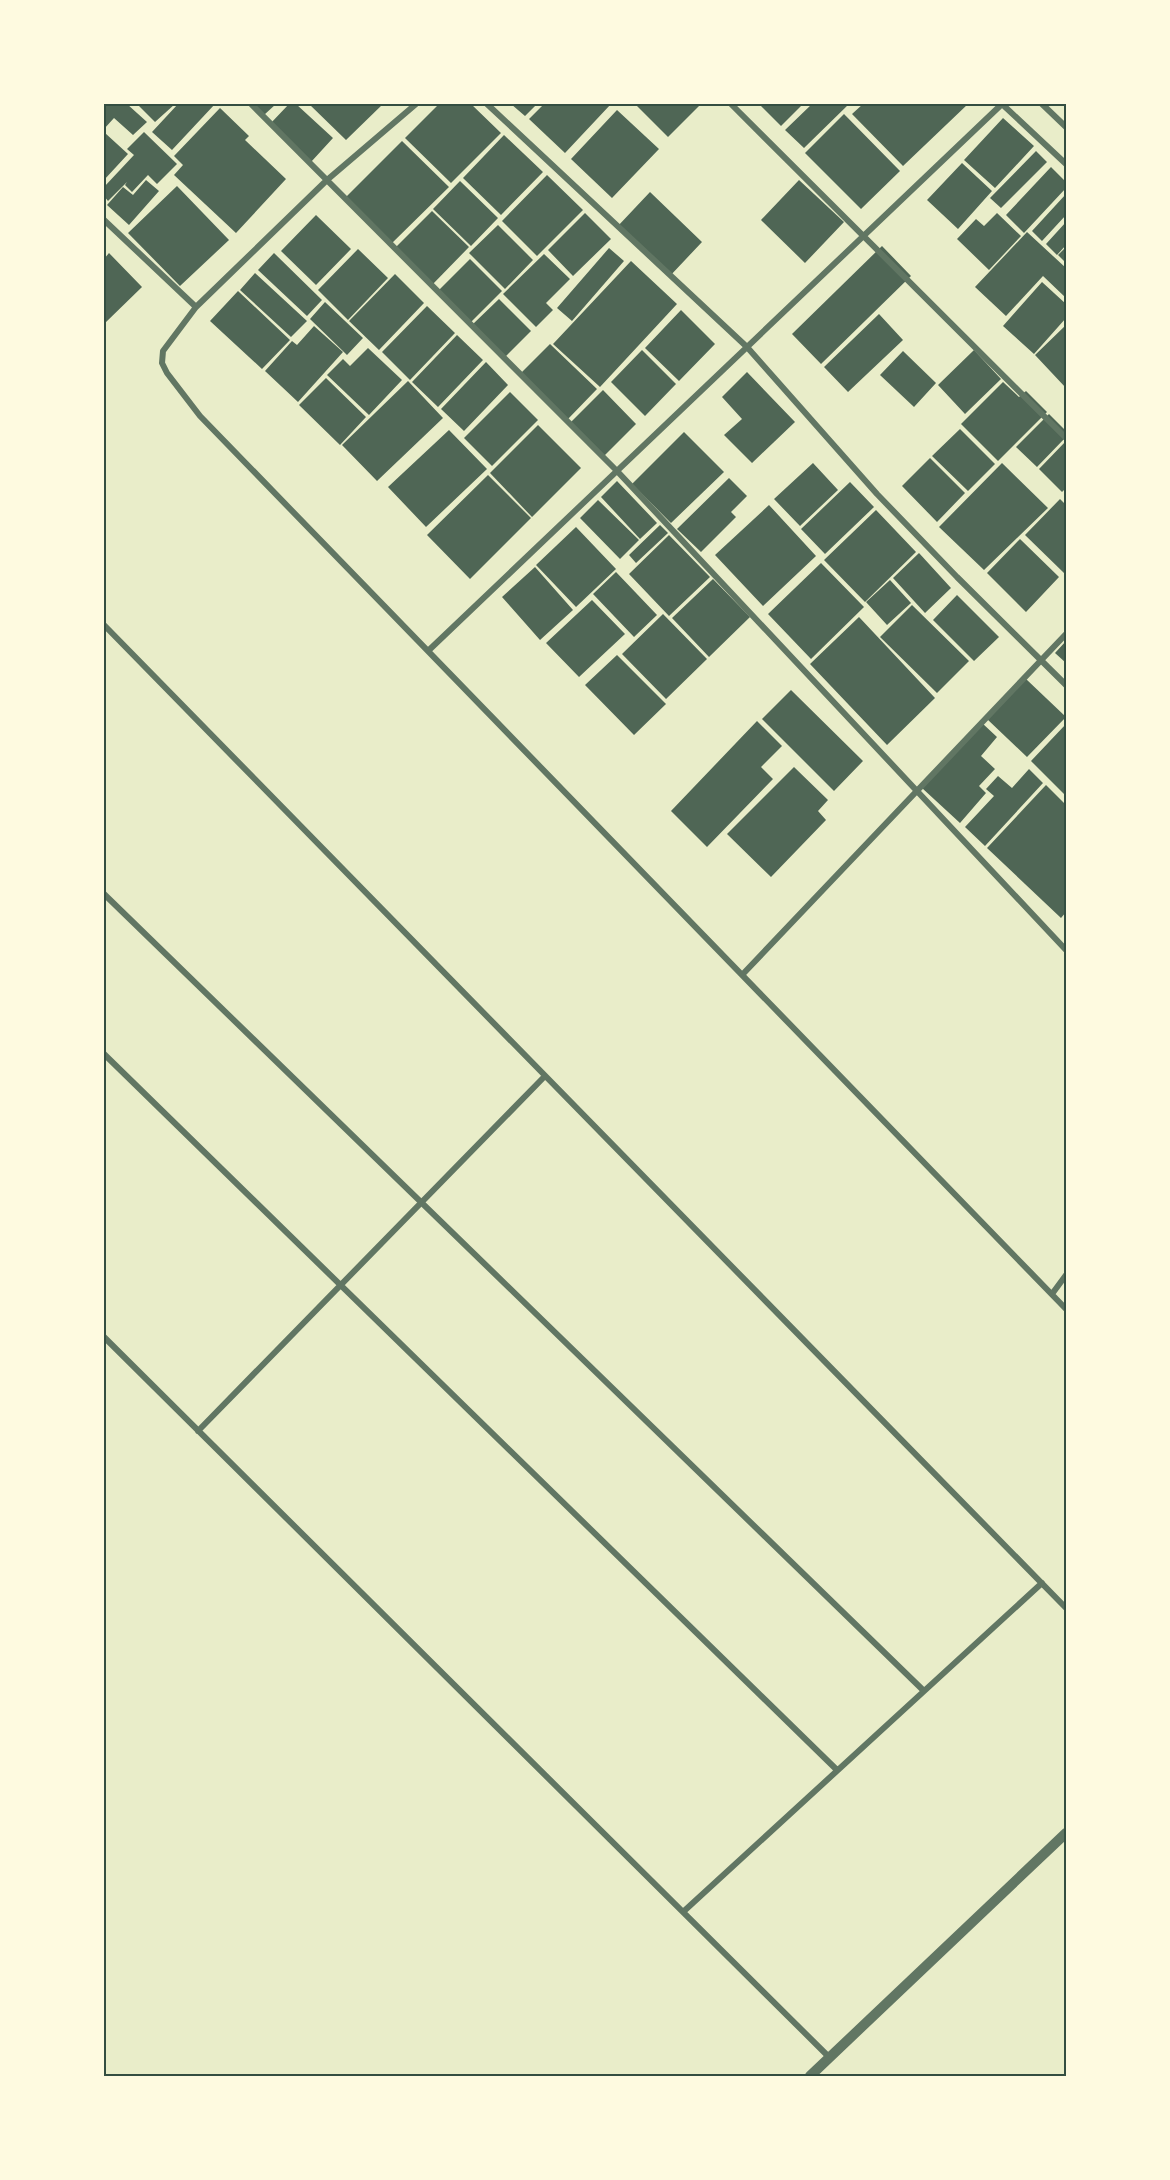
<svg xmlns="http://www.w3.org/2000/svg" width="1170" height="2180" viewBox="0 0 1170 2180" font-family="'Work Sans',sans-serif">
	<style>
		.building { fill: #4f6655 }
		.lines { fill: none; stroke-linecap: round; stroke-linejoin: round }
		.minor { stroke: #617663; stroke-width: 6 }
		.tertiary { stroke: #617663; stroke-width: 10 }
		.neatline { fill: none; stroke: #344e41; stroke-width: 2 }
	</style>
	<rect width="100%" height="100%" fill="#e9edc9"/>
	<path class="building" d="M106,104h21l20,18 -14,13 -19,-17 -10,11v-23z
		M137,104h38l-20,18z
		M178,104h37l-43,46 -20,-18z
		M253,104h23l-12,11z
		M289,104h7l37,34 -22,24 -41,-38z
		M309,104h74l-37,36z
		M439,104h32l30,29 -50,50 -46,-45z
		M511,104h26l-12,12z
		M544,104h67l-46,49 -36,-34z
		M639,104h62l-33,33 -31,-31z
		M764,104h39l-22,22 -20,-20z
		M812,104h37l-45,44 -19,-18z
		M863,104h105l-65,62 -51,-52z
		M220,108l29,28 -4,4 41,39 -50,54 -62,-58 9,-10 -9,-9z
		M617,110l42,39 -47,49 -41,-39z
		M844,114l56,57 -39,38 -56,-56z
		M1003,118l31,28 -39,42 -31,-28z
		M144,132l33,32 -20,20 -9,-9 -16,17 -7,-7 2,-3 -19,19 -4,-5v-9l30,-32 -7,-6z
		M105,133l23,21 -24,26v-46z
		M504,135l39,37 -42,43 -38,-37z
		M402,141l47,46 -59,58 -46,-46z
		M1036,151l11,11 -46,46 -11,-10z
		M962,163l30,28 -34,38 -31,-29z
		M1051,167l15,15v6l-42,45 -18,-18z
		M547,175l36,35 -46,46 -35,-35z
		M146,180l13,11 -30,34 -22,-20 16,-18 10,8z
		M799,180l45,42 -39,41 -44,-43z
		M460,181l38,37 -27,28 -38,-37z
		M177,186l52,54 -49,46 -52,-53z
		M650,192l52,50 -33,35 -52,-50z
		M1066,194v21l-24,26 -10,-10z
		M432,211l37,36 -37,38 -37,-37z
		M585,213l26,26 -38,37 -25,-26z
		M997,213l24,23 -32,34 -32,-31 19,-20 8,7z
		M316,215l35,34 -35,36 -35,-34z
		M1066,222v23l-9,10 -11,-11z
		M498,225l35,35 -28,29 -36,-36z
		M1027,232l39,36v30l-23,-22 -37,40 -31,-29z
		M882,246l29,30 -90,88 -29,-30z
		M1066,247v16l-8,-8z
		M609,248l15,13 -52,60 -15,-13z
		M358,249l30,29 -40,42 -30,-30z
		M109,253l33,34 -38,37v-65z
		M274,253l48,47 -15,16 -49,-46z
		M544,254l26,25 -24,24 7,7 -17,17 -33,-33z
		M470,259l32,32 -31,31 -32,-32z
		M631,261l46,43 -77,83 -47,-43z
		M255,273l52,48 -16,16 -51,-47z
		M395,274l29,29 -45,47 -30,-29z
		M1042,282l24,22v14l-32,36 -31,-28z
		M238,291l52,49 -28,29 -52,-48z
		M499,299l32,32 -26,26 -32,-33z
		M325,302l38,36 -16,17 -37,-36z
		M427,306l28,27 -45,47 -28,-28z
		M681,310l34,34 -36,37 -34,-33z
		M879,314l24,26 -55,52 -24,-25z
		M1066,325v63l-31,-33z
		M314,326l29,26 -45,50 -33,-31 27,-30 5,4z
		M457,335l26,25 -45,47 -26,-25z
		M550,344l47,45 -29,30 -48,-45z
		M368,348l34,32 -33,35 -42,-40 16,-16 7,7z
		M642,350l34,34 -31,32 -34,-34z
		M974,350l27,29 -36,35 -27,-29z
		M903,351l33,32 -22,24 -34,-32z
		M486,362l22,23 -44,46 -23,-22z
		M747,372l48,50 -43,41 -28,-28 18,-16 -20,-22z
		M326,378l40,39 -26,28 -41,-40z
		M408,381l35,37 -66,63 -35,-36z
		M1003,382l16,15 7,-6 21,21 -49,49 -37,-37z
		M603,390l33,34 -32,32 -34,-33z
		M510,392l28,28 -46,46 -28,-28z
		M1049,414l17,17v6l-29,30 -21,-20z
		M538,425l43,43 -49,49 -42,-44z
		M960,429l35,35 -27,27 -36,-35z
		M449,430l38,39 -61,58 -38,-40z
		M684,432l40,40 -53,51 -39,-39z
		M1066,441v47l-4,4 -23,-23z
		M930,458l35,35 -28,29 -35,-36z
		M813,463l25,27 -38,36 -26,-27z
		M1002,463l46,45 -64,62 -45,-43z
		M488,475l43,43 -61,61 -43,-44z
		M729,478l18,18 -16,16 5,5 -35,35 -24,-23z
		M617,481l40,42 -17,16 -39,-42z
		M850,482l24,25 -49,47 -24,-25z
		M1060,499l4,4 2,-2v70l-2,2 -39,-38z
		M598,500l41,40 -19,19 -40,-41z
		M769,505l47,51 -53,50 -48,-51z
		M876,510l40,42 -51,50 -41,-42z
		M660,525l8,8 -32,30 -7,-8z
		M576,527l40,42 -40,38 -40,-42z
		M669,535l41,42 -41,39 -40,-42z
		M1020,539l39,38 -33,35 -39,-39z
		M919,553l32,35 -26,25 -32,-35z
		M821,563l43,44 -53,52 -43,-45z
		M535,567l38,43 -33,30 -38,-43z
		M616,572l41,43 -23,22 -41,-43z
		M713,579l37,38 -41,40 -37,-39z
		M890,580l21,23 -24,22 -21,-23z
		M957,595l42,42 -25,24 -41,-41z
		M592,600l33,34 -46,43 -33,-34z
		M912,605l57,56 -32,32 -57,-56z
		M663,614l44,45 -41,40 -44,-45z
		M859,617l76,81 -48,47 -77,-81z
		M1066,641v22l-11,-10z
		M617,655l49,49 -32,31 -49,-50z
		M1026,679l40,38 -39,40 -40,-38z
		M791,690l72,71 -29,30 -72,-72z
		M757,721l25,25 -21,21 12,12 -66,68 -36,-36z
		M982,723l15,14 -16,19 14,13 -16,17 7,7 -26,30 -38,-35z
		M1066,724v72l-35,-35z
		M794,767l34,33 -10,11 8,9 -55,57 -44,-43z
		M1029,769l14,14 -58,63 -20,-19 29,-31 -8,-7 12,-13 14,12z
		M1046,785l20,20v107l-5,6 -74,-70z"/>
	<g class="lines">
		<path class="minor" d="M251,104l366,367 449,479
			M416,104l-89,76 -131,127 -33,44 -1,12 5,10 33,43 866,893
			M487,104l260,243 130,147 80,83 109,108
			M731,104l335,334
			M1002,104l64,60
			M1042,104l24,23
			M104,220l92,87
			M104,625l962,983
			M428,651l574,-547
			M104,894l820,797
			M742,975l324,-341
			M104,1054l733,716
			M1052,1294l14,-19
			M104,1337l726,721
			M198,1431l347,-355
			M683,1912l359,-329"/>
		<path class="tertiary" d="M810,2076l256,-243"/>
	</g>
	<rect width="1170" height="2180" fill="none" stroke="#fefae0" stroke-width="210"/>
	<rect x="105" y="105" width="960" height="1970" class="neatline"/>
</svg>
